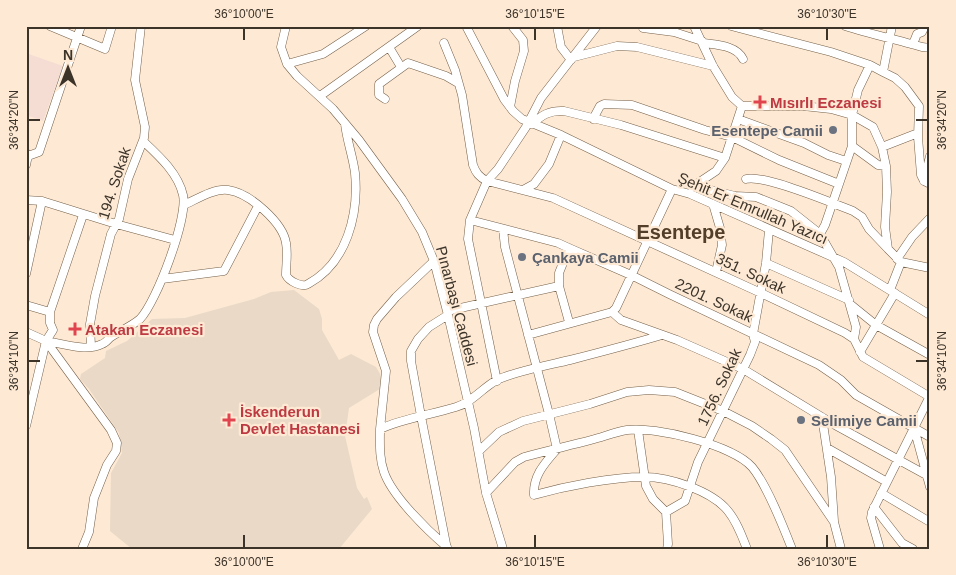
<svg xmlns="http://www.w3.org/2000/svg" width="956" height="575" viewBox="0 0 956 575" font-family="Helvetica,sans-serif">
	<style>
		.education { fill: #f6ddd4 }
		.medical { fill: #ead9c7 }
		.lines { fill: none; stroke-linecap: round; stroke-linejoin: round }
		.minor-casing { stroke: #756049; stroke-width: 9 }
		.minor { stroke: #fff; stroke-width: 8 }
		.ticks { fill: none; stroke: #3c3329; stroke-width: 2 }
		.health-dot { fill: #e0444e; stroke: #fde9d4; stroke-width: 2 }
		.worship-dot { fill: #6b7280; stroke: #fde9d4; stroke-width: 2 }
		.labels { text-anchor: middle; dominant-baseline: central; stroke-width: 4.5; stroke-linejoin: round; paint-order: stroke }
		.health-label { font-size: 15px; font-weight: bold; fill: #be3a42; stroke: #fde9d4; text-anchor: start }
		.worship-label { font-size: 15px; font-weight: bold; fill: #5b616d; stroke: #fde9d4; text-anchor: start }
		.street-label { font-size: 15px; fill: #3c3329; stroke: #fde9d4 }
		.district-label { font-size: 20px; font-weight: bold; fill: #523e29; stroke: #fde9d4 }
		.neatline { fill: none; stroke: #3c3329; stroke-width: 2 }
		.ticks-label { font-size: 12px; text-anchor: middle; fill: #3c3329 }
	</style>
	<rect width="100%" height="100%" fill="#fde9d4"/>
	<path class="education" d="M26,53l37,13 -20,55 -17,-6z"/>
	<path class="medical" d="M294,290l25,19 3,10v11l17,30 12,-6 25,13 7,12v8l-34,21 -4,28 12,52 7,11 3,-2 5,12 -33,40h-207l-22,-18 1,-58 11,-20 -3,-20 -30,-44 -9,-10 1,-5 24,-16 1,-7 21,-10 25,-22 33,-1 69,-19 17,-7z"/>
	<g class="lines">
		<g class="minor-casing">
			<path id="minor" d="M50,26l55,23 7,-23
				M286,26l-5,21 6,17 10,12 36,33 26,31 43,59 20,33 12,29 14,54 26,113 12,65 17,56
				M466,26l38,73 9,12 9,8 39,16 111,54 18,5 154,68 86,53
				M557,26l4,21 10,13
				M694,26l19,40 19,31 10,9h61l28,3 21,6 21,12 9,20 4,19 1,26 -2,35 3,22 13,13 29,6
				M731,26l100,26 39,13
				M845,26c22,7 44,12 66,18 7,1 11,5 19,3
				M643,28l31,4 28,9
				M444,43l11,27 7,25 11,70c3,8 6,12 14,16l66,17 208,95 84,40 9,6 9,18 67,40
				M703,43c13,2 33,2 40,16
				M913,44l4,-10 5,-2 3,-6
				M389,47l12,20
				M574,57l43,-11 20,1 76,19
				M287,64l36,-10 43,-28
				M883,72l12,6 10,9 14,19 -1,31 3,38 3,6 6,3
				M320,96l98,-70
				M385,99l-6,-4v-11l29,-21 38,13 12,7
				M510,107l5,-26 9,-30 -1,-11 -11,-14
				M593,119l7,-13 4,-2 28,1 73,25 27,7 47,23 60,24
				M738,119l66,24 24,12 18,6
				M532,124c10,-9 18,-14 32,-13l57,14 104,33
				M852,146l26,19 8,1
				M882,147l36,-14
				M26,153l2,2 -2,10
				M28,156l11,-4 42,-126
				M746,179c18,-5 86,24 107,32l9,6 7,12 19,20
				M924,181l6,-25
				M695,186l40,10 21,1 35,14 29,23 19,33 17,60 -2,12
				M692,187l24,-16 9,-13 17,-52
				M523,190l11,-6 15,-20 12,-29
				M26,200l16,1 74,23 59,16
				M713,204l7,24 2,17 -6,27
				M184,205c13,-6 30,-17 44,-15 22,3 55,33 58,53 2,10 0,22 0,32 3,6 16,13 22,9 39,-21 51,-70 47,-111 -2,-16 -8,-32 -10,-49
				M470,220l88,23 11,5 62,27 38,19 150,71 22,15 15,15 74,42
				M503,229l2,18 44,167 8,35c-12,14 -24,26 -23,46 32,-9 78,-18 110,-18 26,0 68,14 84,34 9,11 14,25 19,38
				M820,234l5,-9 27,-79v-31l6,-25 12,-25 13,7 9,-46
				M897,259l15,-22 18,-19
				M434,261l-38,36 -19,22 -3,6 -1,7 13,39 -6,58c24,-11 50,-14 76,-22 17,-5 26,-19 41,-27 19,-9 52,-15 73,-20 31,-8 62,-16 92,-25
				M766,263l83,37
				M26,274l16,-73
				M162,279l62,-8 34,-65
				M890,290l11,-28
				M850,304l26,21 54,30
				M26,305l24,7
				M447,311l112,-25
				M612,312l9,8 56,20 66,29 92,56 95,52
				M612,312l4,-4 56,-119
				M569,322l-10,-36v-13l10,-25
				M26,332l20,9 65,89 6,13 -1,8 -9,14 -13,33 -5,34 -7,17
				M528,335l84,-23
				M46,341c17,3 41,11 56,3 4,-1 6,-5 9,-7 9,-6 21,-11 29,-18 17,-18 48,-101 43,-124 -5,-22 -24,-39 -40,-54
				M91,347l-1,-23 5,-28 16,-62 8,-15 9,-40 16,-41 1,-11 -10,-47 6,-54
				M860,352l35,-59
				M497,381l-29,-142 2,-19 17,-39 11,-12 28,-42 15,-29 56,-72
				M822,417l9,60 3,44
				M26,426l20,-85 7,-11 -3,-7v-11l33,-97
				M914,428l16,59
				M380,429c0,15 -1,29 4,43 8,24 44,59 63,75
				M638,430l8,56 7,13 13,13 2,32 -1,5
				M827,448l60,34
				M479,451l20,-19 24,-11 67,-17 37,-12 22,-2 26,2 48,19 29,15 19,13 14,11 49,72 7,27
				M486,493l29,-31 9,-5c22,-6 44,-11 67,-17 12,-3 24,-8 36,-10 28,-4 106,15 125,37 15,18 31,59 40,82
				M881,493l49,29
				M874,507l28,36 11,6
				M666,512l19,-11 13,-39 52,-107 5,-13 -2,-8 13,-71 3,-33
				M447,549l-26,-133 -10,-55v-10l7,-12 11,-12 19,-12
				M880,549l-9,-31 1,-6 58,-116"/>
		</g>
		<use href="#minor" class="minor"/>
	</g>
	<path class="ticks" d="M244,28v12M535,28v12M827,28v12M28,120h12M916,120h12M28,361h12M916,361h12M244,535v13M535,535v13M827,535v13"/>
	<g class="health-dot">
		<path d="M757.5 94.5h5v5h5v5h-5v5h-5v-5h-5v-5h5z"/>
		<path d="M72.5 321.5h5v5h5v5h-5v5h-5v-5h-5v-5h5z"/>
		<path d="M226.5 412.5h5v5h5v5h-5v5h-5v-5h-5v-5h5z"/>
	</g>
	<g class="worship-dot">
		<circle cx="833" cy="130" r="5"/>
		<circle cx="522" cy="257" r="5"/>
		<circle cx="801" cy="420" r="5"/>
	</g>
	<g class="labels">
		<g class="health-label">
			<text x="770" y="102">Mısırlı Eczanesi</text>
			<text x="85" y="329">Atakan Eczanesi</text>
			<text x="240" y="411">İskenderun<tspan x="240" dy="17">Devlet Hastanesi</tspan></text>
		</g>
		<g class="worship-label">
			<text x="823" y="130" text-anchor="end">Esentepe Camii</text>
			<text x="532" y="257">Çankaya Camii</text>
			<text x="811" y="420">Selimiye Camii</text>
		</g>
		<g class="street-label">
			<text transform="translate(114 183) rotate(-72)">194. Sokak</text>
			<text transform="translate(753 208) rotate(23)">Şehit Er Emrullah Yazıcı</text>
			<text transform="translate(751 273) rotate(25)">351. Sokak</text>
			<text transform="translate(714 300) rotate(25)">2201. Sokak</text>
			<text transform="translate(457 306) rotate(75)">Pınarbaşı Caddesi</text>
			<text transform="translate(719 387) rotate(-65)">1756. Sokak</text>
		</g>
		<g class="district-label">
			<text x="681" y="232">Esentepe</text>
		</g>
	</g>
	<rect width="956" height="575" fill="none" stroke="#fde9d4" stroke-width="55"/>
	<g transform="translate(68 68)" stroke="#fde9d4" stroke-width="4" paint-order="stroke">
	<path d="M0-4L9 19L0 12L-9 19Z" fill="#3c3329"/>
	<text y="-8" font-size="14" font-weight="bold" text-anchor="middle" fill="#3c3329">N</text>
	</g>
	<rect x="28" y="28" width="900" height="520" class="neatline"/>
	<g class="ticks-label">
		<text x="244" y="18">36°10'00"E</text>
		<text x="535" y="18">36°10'15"E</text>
		<text x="827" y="18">36°10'30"E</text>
		<text transform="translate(14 120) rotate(-90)" y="4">36°34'20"N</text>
		<text transform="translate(942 120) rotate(-90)" y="4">36°34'20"N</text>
		<text transform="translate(14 361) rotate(-90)" y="4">36°34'10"N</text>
		<text transform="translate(942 361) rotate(-90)" y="4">36°34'10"N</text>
		<text x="244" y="566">36°10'00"E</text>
		<text x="535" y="566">36°10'15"E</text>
		<text x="827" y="566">36°10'30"E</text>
	</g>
</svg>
